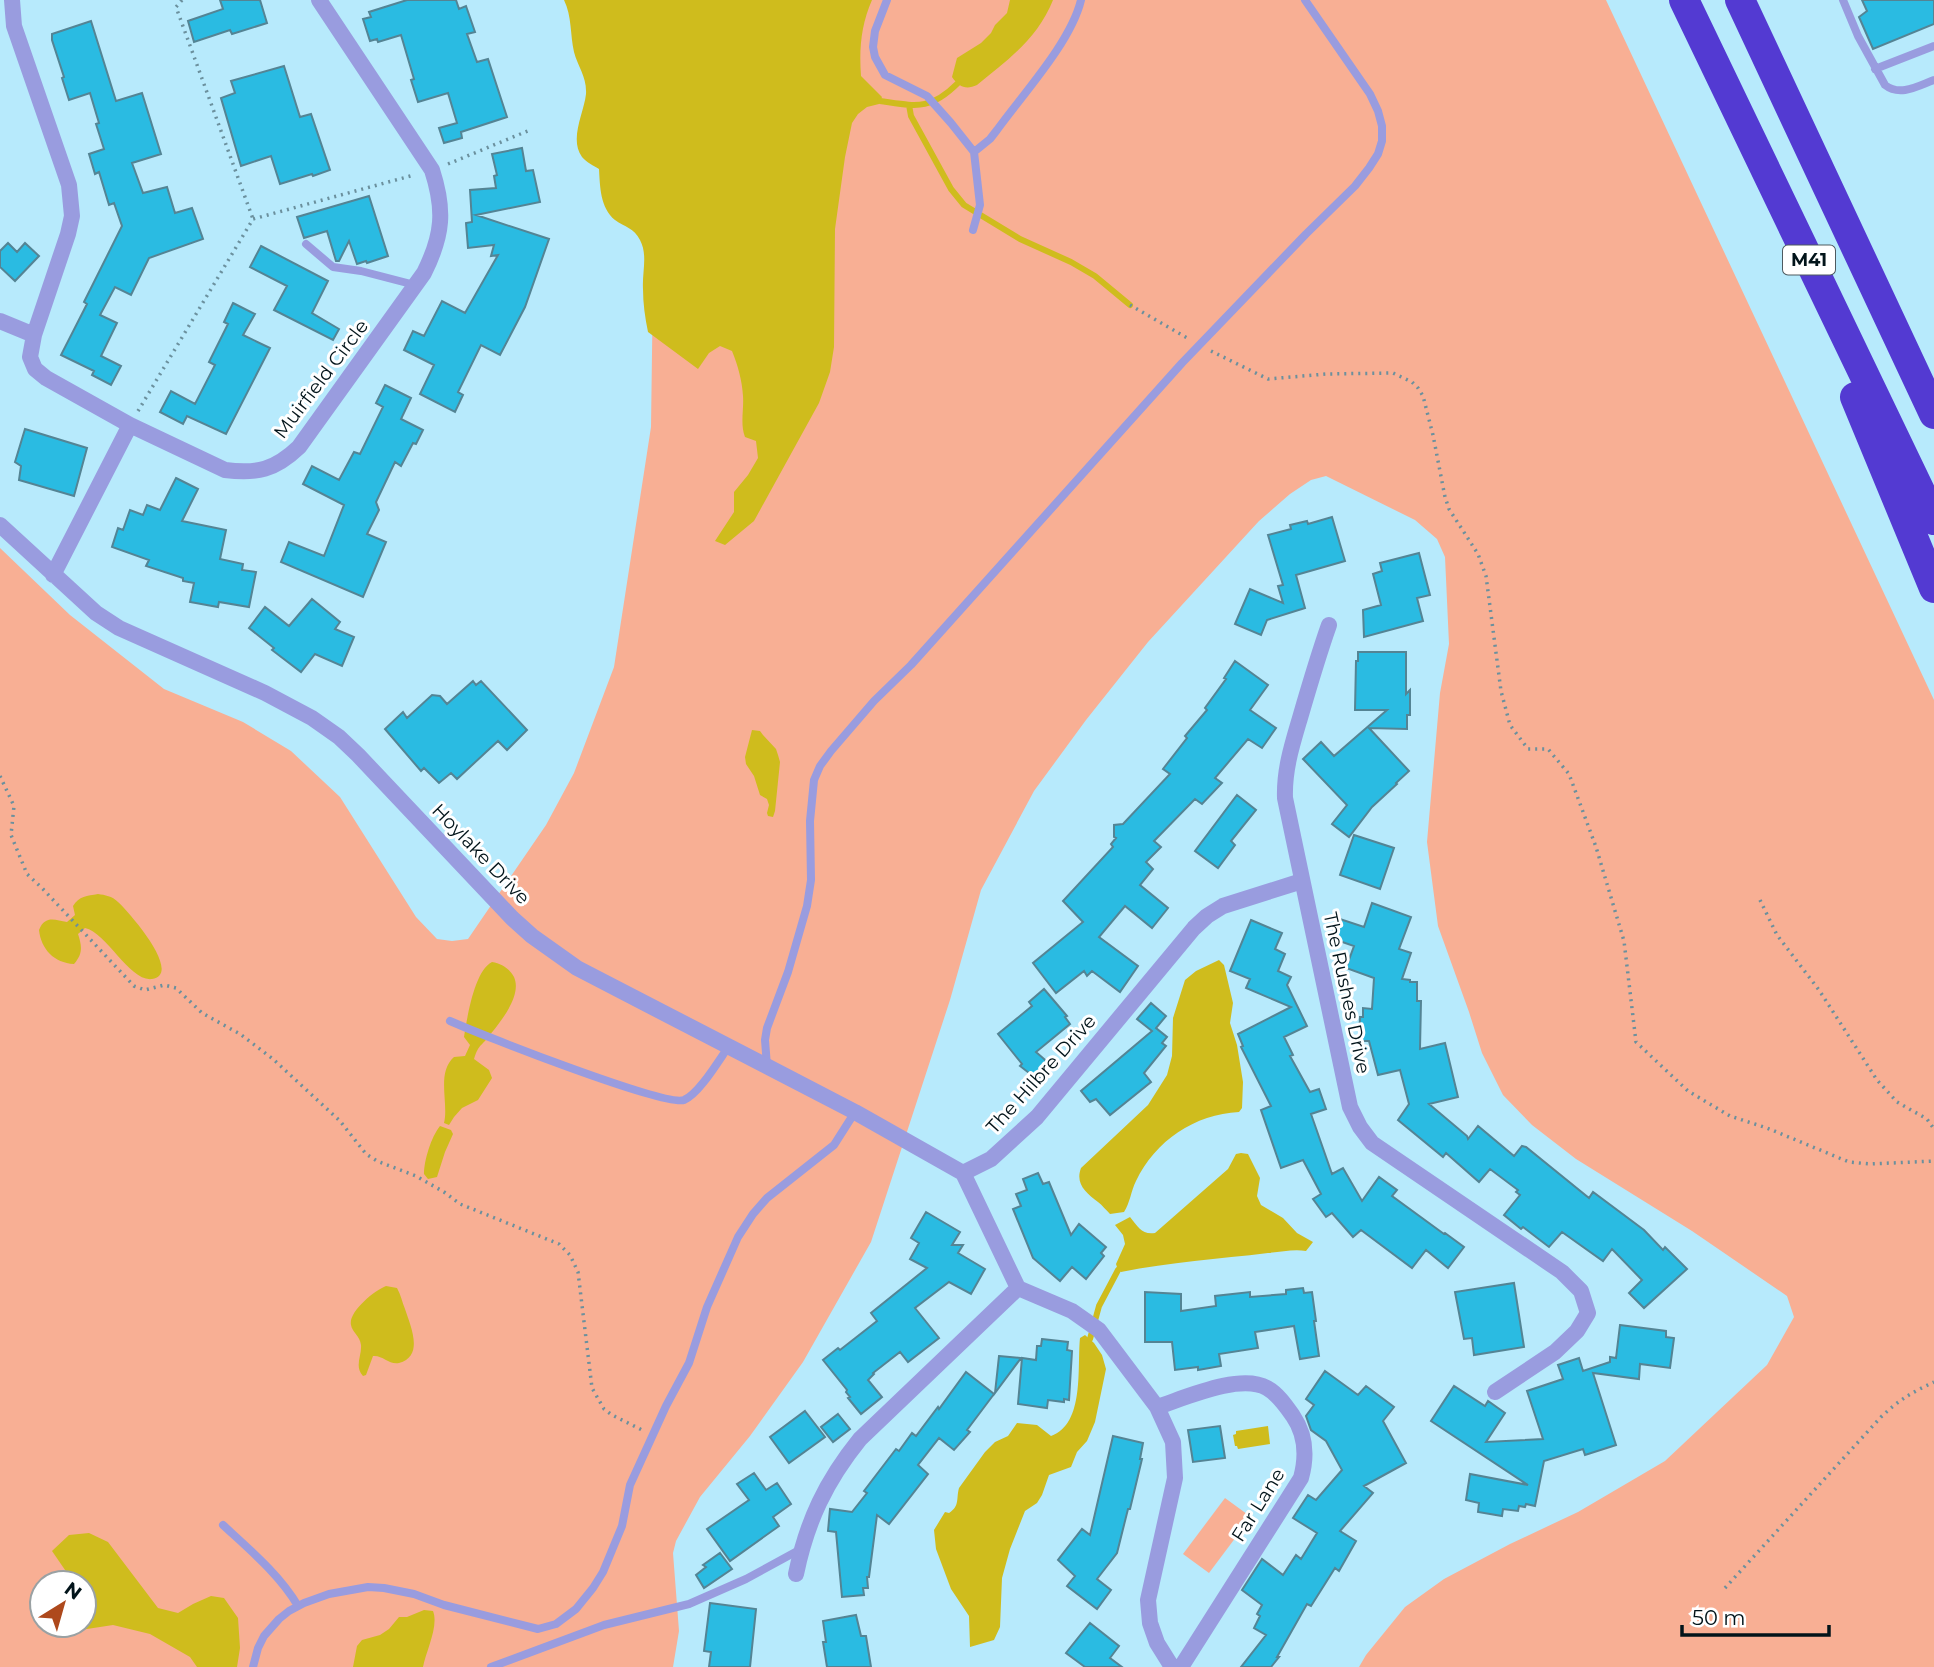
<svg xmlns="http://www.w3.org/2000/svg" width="1934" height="1667" viewBox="0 0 1934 1667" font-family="Montserrat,sans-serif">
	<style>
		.green { fill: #f8af94; fill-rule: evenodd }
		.water { fill: #cfbc1d }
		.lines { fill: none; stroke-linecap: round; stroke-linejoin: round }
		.stream { stroke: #cfbc1d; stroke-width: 6 }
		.building { fill: #2abbe2; stroke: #548494; stroke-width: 2 }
		.path { stroke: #6b909d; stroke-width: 3.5; stroke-dasharray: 2 5; stroke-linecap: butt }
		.lane { stroke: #999cdf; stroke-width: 8 }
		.street { stroke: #999cdf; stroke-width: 16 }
		.highway { stroke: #533ad2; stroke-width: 30 }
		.labels { text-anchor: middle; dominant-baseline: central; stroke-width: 6; stroke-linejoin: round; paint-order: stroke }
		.shield { fill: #fff; stroke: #4e5a5f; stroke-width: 2 }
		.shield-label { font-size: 18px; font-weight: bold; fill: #02141a }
		.street-label { font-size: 19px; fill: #02141a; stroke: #fff }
	</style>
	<rect width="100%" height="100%" fill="#b7eafc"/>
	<path class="green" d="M673,0h933l328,700v967h-575l7,-12 39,-48 39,-28 66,-35 68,-32 87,-51 102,-96 27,-48 -7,-21 -95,-65 -116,-72 -44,-34 -29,-30 -21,-42 -13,-41 -31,-86 -11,-84 13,-149 9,-49 -4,-87 -8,-18 -22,-19 -89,-44 -15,4 -21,14 -31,27 -111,121 -62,78 -52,71 -53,99 -31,110 -79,242 -68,120 -53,74 -50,61 -24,44 -3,12 6,78 -6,36h-673v-1119l70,67 94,74 79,33 48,29 49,46 76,120 21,22 15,2 16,-2 78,-114 28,-52 40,-106 37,-240 4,-293zM42,1583h42v42h-42z
		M1225,1498l26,19 -42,56 -26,-19z"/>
	<path class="water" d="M564,0h308c-11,25 -13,49 -11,76l21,21 -3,7 -12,3 -9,7 -6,9 -7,34 -10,72 -1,118 -4,25 -11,31 -65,118 -29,24 -10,-4 19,-29v-20l14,-17 10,-17 -2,-17 -11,-4c-5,-13 -1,-27 -2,-41 -1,-16 -5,-30 -11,-45l-12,-5 -11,7 -11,16 -50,-37c-3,-14 -5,-29 -5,-43 -1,-17 5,-34 -3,-49 -6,-12 -15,-13 -25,-20 -15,-12 -15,-34 -16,-51 -5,-3 -13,-7 -17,-12 -13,-18 2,-44 4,-63 1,-17 -8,-27 -12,-42 -4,-17 -2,-36 -10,-52z
		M1010,0h43c-15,38 -45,60 -76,85 -11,5 -18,2 -25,-8l5,-19 24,-15 10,-10 4,-8 12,-12z
		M752,730l8,1 3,4 13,14 2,6 2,7 -5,49 -2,6 -5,-1 -1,-3 2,-8 -2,-6 -7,-4 -6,-19 -8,-12 -1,-7z
		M98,894c7,1 14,2 20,8 9,8 66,72 34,77 -22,3 -45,-46 -67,-51l-7,6c4,12 5,20 -4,30 -20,-1 -33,-15 -35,-34 6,-15 16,-10 28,-8l8,-7 -2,-9c6,-10 14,-10 25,-12z
		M1219,960l5,5 9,38 -3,20 7,22 6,37 -1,26 -3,4c-44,2 -84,29 -103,69 -5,10 -6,22 -12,31l-14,2c-4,-4 -8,-9 -12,-12 -12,-9 -23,-18 -17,-34l67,-63 19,-30 5,-19 1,-38 12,-38 11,-9z
		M492,962c10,2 17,6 22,15 9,20 -17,49 -29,64 -2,2 -6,6 -7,8 -2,3 -3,7 -4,10l15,11 3,8 -14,22 -16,8 -8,9 -5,8 -5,-2c5,-20 -8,-50 10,-66l11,-1 5,-11 -6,-8c3,-18 10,-66 28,-75z
		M440,1126l11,4 2,4 -8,18 -8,25 -9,2 -4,-5c0,-13 7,-37 16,-48z
		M1241,1153l7,1 12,24 -3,18 4,9 22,13 14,15 16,9 -7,9c-13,-2 -24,1 -38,2 -49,6 -98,9 -147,19l-3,-2 -2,-6 9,-20 -2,-9 -8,-10 15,-8c8,10 12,18 25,16l73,-64 8,-15z
		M386,1286l11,2c4,7 5,14 8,21 5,16 20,47 -6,54 -10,2 -16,-8 -26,-7l-7,19 -3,1c-9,-10 -1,-20 -2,-31 -1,-9 -9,-13 -10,-20 -3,-13 24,-35 35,-39z
		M1085,1335l9,8 8,12 4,14 -11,53 -8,19 -10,11 -6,15 -22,8 -7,20 -5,8 -12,8 -15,38 -8,29 -2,49 -6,13 -24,7 -1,-31 -18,-27 -15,-40 -2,-19 11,-18 4,1c11,-7 7,-14 10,-25l26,-36 10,-10 13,-6 9,-13 20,2 14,11c34,-12 26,-69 29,-98z
		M1268,1426l2,18 -32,5 -1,-3h-2l-2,-11 3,-1v-3z
		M89,1533l19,9 50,66 20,5 15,-9 18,-8 13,2 14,20 2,30 -3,19h-40l-7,-10 -40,-23 -37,-9 -39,6 -8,-6h18v-42h-10l-22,-32 17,-16z
		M424,1610l9,1c6,15 -7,40 -10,56h-70l4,-21 5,-6 18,-5 9,-6 10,-12h8z"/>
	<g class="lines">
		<path class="stream" d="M880,101c36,5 50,10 78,-18
			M909,105l2,11 40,73 13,16 56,34 51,23 24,14 35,29
			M1090,1339l9,-33 19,-36"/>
	</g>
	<path class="building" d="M220,0h40l7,23 -35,11 -2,-4 -36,12 -6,-21 35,-12z
		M407,0h49l3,9 7,-3 9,26 -8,2 10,28 11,-3 19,58 -46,15 1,6 -18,5 -5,-15 18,-5 -9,-30 -30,9 -7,-22 3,-1 -13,-44 -23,7 -1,-3 -7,2 -7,-22 8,-2 -2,-5z
		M1862,0h72v24l-61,25 -14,-32 8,-6z
		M91,21l25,80 26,-8 19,61 -29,9 11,30 24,-6 8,26 17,-5 11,31 -54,19 -18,37 -16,-8 -15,28 17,8 -16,33 20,10 -10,19 -19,-10 2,-4 -33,-16 26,-51 -3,-2 38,-76 -8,-23 -5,2 -10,-33 -4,2 -6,-20 15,-5 -8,-25 3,-1 -9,-30 -21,7 -7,-22 2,-1 -12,-37v-6z
		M284,66l16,51 11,-3 19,56 -17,6 -1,-2 -32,10 -9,-28 -30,10 -20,-68 14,-5 -4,-12z
		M522,148l4,23 7,-1 7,32 -64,13 73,24 -24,68 -25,48 -19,-10 -23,47 5,3 -8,17 -35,-18 14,-29 -30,-15 9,-19 11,5 18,-35 23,12 33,-58 -7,1 3,-11 -26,3 -2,-25 6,-1 -2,-32 26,-2 -2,-12 3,-1 -5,-21z
		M369,196l19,60 -21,7 -1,-2 -9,3 -8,-23 -10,20h-3l-9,-30 -23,7 -7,-21z
		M8,243l9,9 8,-9 14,13 -24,25 -15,-14v-16z
		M261,246l67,35 -16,32 27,16 -6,11 -59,-30 13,-24 -37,-19z
		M233,303l22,11 -12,21 27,13 -44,86 -39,-18 -4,8 -23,-12 11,-21 24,13 20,-39 -6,-3 19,-38 -4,-2z
		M385,385l26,13 -10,21 22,11 -7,14 -3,-1 -12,23 -6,-4 -19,40 3,8 -12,24 19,8 -23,55 -82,-35 8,-20 35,14 20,-51 -41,-21 9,-18 27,14 15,-28 6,2 23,-47 -7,-4z
		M25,429l62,19 -13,48 -55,-16 2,-14 -6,-4z
		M176,478l22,11 -16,32 44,9 -6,29 23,5 -1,6 14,2 -7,35 -30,-5 -1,5 -28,-5 4,-19 -11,-2v-3l-37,-12 3,-6 -37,-13 6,-19 5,2 7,-20 13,5 4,-10 13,5z
		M1332,517l13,44 -49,14 9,33 -38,12 -6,15 -26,-11 15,-35 33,14 -5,-17 5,-1 -15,-50 23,-6 -1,-4 17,-4 1,3z
		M1419,553l11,42 -13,3 6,23 -59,16 -1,-27 18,-5 -8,-31 9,-3 -2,-8z
		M312,599l28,23 -5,7 19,8 -12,29 -27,-12 -14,18 -29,-22 2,-2 -25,-20 16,-21 24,19z
		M1358,652h48v42l4,-4v25h-3v14l-38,-1 40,43 -13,12 1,1 -25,23 -23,30 -17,-13 15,-19 -44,-46 18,-17 13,14 53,-46h-32l1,-49h2z
		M1235,661l33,24 -18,25 26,18 -14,20 -14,-9 -33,39 7,5 -20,21 -7,-5 -41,42 7,6 -15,15 7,7 -13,16 28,23 -16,20 -27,-22 -26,31 39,29 -18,26 -28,-21 -5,5 -3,-5 -28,22 -23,-30 50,-41 -20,-21 50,-54 -2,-3 5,-6 -2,-1v-12l9,-1 47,-50 -7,-5 24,-31 -2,-2 22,-26 -2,-2 21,-29 -2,-1z
		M473,681l3,4 5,-4 46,49 -20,20 -9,-9 -41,38 -6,-6 -12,10 -15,-15 -3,3 -36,-42 18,-17 4,6 25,-23 8,1 7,8z
		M1237,795l19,15 -25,31 4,4 -17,23 -23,-17z
		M1354,835l40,13 -14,41 -40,-14z
		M1372,903l39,14 -12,32 12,4 -9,26 8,1v2h7v19h4l-1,48 25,-6 13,54 -29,7 38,32 1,3 10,-13 36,30 8,-10 4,1 63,51 4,-6 51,38 19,20 2,-3 22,22 -43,39 -15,-15 13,-13 -30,-31 -9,12 -41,-29 -13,15 -26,-20 -2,2 -17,-14 16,-20 -4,-3 2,-2 -28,-21 -11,13 -33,-29 -3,4 -45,-37 11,-16 -9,-34 -22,5 -9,-34h-10l1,-24h3v-9l9,1 2,-31 -28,-10 8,-22 -23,-8 6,-20 27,9z
		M1251,920l31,13 -7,16 10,5 -7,17 13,6 -4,8 20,41 -23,11 9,18 -3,1 20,36 9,-3 7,20 -15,5 21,60 11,-6 19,33 17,-24 18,13 -5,6 52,38 1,-1 19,14 -16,21 -22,-18 -14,18 -51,-38 -8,7 -21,-24 -6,4 -13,-18 8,-5 -18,-34 -22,8 -20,-58 10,-4 -30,-59 2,-1 -5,-12 53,-27 -45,-19 4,-9 -20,-8z
		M1044,989l23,27 -2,1 5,7 -34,28 15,13 -13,15 -18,-14 2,-2 -24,-30 34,-28 -3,-4z
		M1151,1003l15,13 -10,12 11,9 -5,6 4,3 -22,27 7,9 -41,33 -14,-16 -6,3 -9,-11 71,-60 -15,-12z
		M1038,1173l5,11 6,-2 22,53 8,-11 27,23 -5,6 3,3 -18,23 -14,-12 -12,14 -27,-23 -20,-49 8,-3 -5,-12 11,-4 -4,-11z
		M926,1212l34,20 -8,13h11l-5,8 27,16 -14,25 -22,-12 -34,26 24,30 -31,24 -8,-10 -27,21 1,1 -6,6 14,17 -21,17 -13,-16 2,-1 -4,-5 1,-2 -24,-30 15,-12 2,2 37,-29 -6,-8 56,-45 -17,-9 9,-16 -8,-5z
		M1514,1283l10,64 -50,8 -2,-17 -8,1 -9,-47z
		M1303,1288l1,5 8,-1 4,29h-2l5,35 -19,3 -6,-33 -39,6 3,16 -39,6 2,12 -23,4v-3l-23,3 -3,-28h-27v-50l36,2v17l35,-5 -1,-10 35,-4v5l36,-3v-4z
		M1620,1325l46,6v6l8,1 -4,30 -30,-4 -1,15 -46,-6 23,72 -31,10 -2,-6 -39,12 -9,45 -9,-2 -1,3 -6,-1 -1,5 -15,-2 -1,7 -24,-4 1,-9 -13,-3 4,-26 58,11 -97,-64 23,-35 31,20 3,-5 17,12 -19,29 57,-3 -16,-48 36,-12 -5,-14 21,-7 4,13 27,-9v-5l6,1z
		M1042,1339l26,3 -1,8 5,1 -3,49 -5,-1v3l-16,-2 -1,8 -29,-4 4,-46 14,2 1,-14h4z
		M999,1356l22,2 -26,35z
		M1325,1371l33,24 8,-9 28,21 -11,14 23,42 -42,23 9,7 -33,38 16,10 -17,30 -4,-3 -24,38 -4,-2 -30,53h2l-8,10h-30l25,-32 -12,-7 6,-12 -3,-2 5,-9 -20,-15 20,-31 21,16 13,-20 5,4 16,-26 -24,-15 15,-23 8,5 26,-30 -16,-29 -15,-11 -5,-14 8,-11 -8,-6z
		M966,1372l28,22 -27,36 3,2 -16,18 -15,-12 -21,27 10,9 -39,50 -12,-9 -8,62h-2l1,11h-5l1,7 -22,2 -6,-65 -8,-1 2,-22 22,3 15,-19 -3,-2 32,-42 3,2 13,-18 4,3 22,-29 1,2z
		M805,1411l20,26 -36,26 -19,-26z
		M838,1414l12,15 -17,13 -12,-15z
		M1220,1426l5,32 -32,4 -5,-32z
		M1113,1436l30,7 -3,16h2l-12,50h-2l-11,44 -20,26 14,11 -14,19 -30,-23 8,-10 -17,-16 24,-31 8,6z
		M754,1473l12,17 11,-7 14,21 -18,13 6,9 -49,35 -23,-32 42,-29 -12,-16z
		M720,1553l12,16 -28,19 -8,-13 10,-8 -3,-2z
		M710,1603l46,6 -6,58h-41l2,-15 -7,-1z
		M856,1615l5,21h5l5,31h-44l-4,-25h3l-3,-21z
		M1090,1623l29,23 -9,12 12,9h-37l-19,-14z"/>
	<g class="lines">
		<path class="path" d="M182,0l-6,7 77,212
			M448,164l82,-34
			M1130,305l59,34
			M1211,351l57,28 58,-5 67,-1 19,9 6,6 5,8 10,39 12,62 4,12 29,45 8,22 15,115 9,34 18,24h20l21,25 27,73 28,94 12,101 52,49 42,25 37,12 82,34 21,2 64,-3
			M138,411l115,-192 161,-44
			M0,776l14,30 -3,29 16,39 15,14 92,98 11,4 19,-5 12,3 26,25 38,21 33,25 67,62 26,33 11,7 39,15 28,16 16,12 99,40 11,11 8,17 14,116 12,21 8,6 30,15
			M1760,900l17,35 42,55 58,90 20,22 30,17 7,10
			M1725,1588l156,-171c19,-18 30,-24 53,-35"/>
		<path class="lane" d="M887,0l-12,31 -2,16 2,10 10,18 42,21 24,27 23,29 6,53 -7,25
			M1843,0l15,36 27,49c15,12 33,1 49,-5
			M1875,69l59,-23
			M974,152l16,-13 7,-9c26,-36 74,-88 84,-130
			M306,244l27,23 28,4 54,14
			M450,1021c29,13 215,86 234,79 15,-6 35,-40 45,-54
			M767,1066l-2,-26 2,-12 21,-56 19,-66 4,-26 -1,-59 4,-41 6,-14 11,-15 43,-50 37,-36 271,-302 124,-129 49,-48 14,-18 9,-14 4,-13v-15l-4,-15 -8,-17 -65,-94
			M223,1525c26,24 57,50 75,81
			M253,1667l5,-19 6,-12 15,-17 10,-8 15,-8 25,-9 39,-7 16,1 30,6 30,11 94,24 18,-5 20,-15 17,-21 10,-16 19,-46 8,-41 36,-79 23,-43 18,-56 31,-70 15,-23 14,-16 67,-53 21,-33
			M491,1667l113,-42 85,-21 57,-25 55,-30"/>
		<path class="street" d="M12,0l2,26 55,159 3,31 -4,18 -34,101 -4,22 5,12 11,9 84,47 95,45c32,4 50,0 74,-23l125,-174c19,-38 21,-63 8,-103l-113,-170
			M0,321l34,14
			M0,525l96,88 23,15 146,65 47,25 27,19 19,18 154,163 20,18 45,32 278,144 108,61
			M53,575l77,-150
			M1329,625c-11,31 -20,62 -29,93 -8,27 -16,52 -15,80l65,309 10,20 12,16 190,129 19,19 7,22 -11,18 -22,21 -60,40
			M963,1173l28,-14 46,-42 157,-189 13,-12 16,-10 79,-25
			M1018,1288l54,23 27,19 58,77 16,35 2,36 -27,122 2,23 7,20 15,24
			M1157,1407c28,-9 83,-34 110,-19 11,6 19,18 26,28 13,19 14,40 8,62l-120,189
			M796,1574c11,-53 30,-93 64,-135l158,-151 -55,-115"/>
		<path class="highway" d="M1684,0l250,520
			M1740,0l194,414
			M1855,397l79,191"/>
	</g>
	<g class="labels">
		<rect class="shield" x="1783" y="245.5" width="52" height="29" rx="5"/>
		<g class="shield-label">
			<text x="1809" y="260">M41</text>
		</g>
		<g class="street-label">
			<text transform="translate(321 379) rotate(-53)">Muirfield Circle</text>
			<text transform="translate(481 854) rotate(46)">Hoylake Drive</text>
			<text transform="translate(1347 993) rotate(78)">The Rushes Drive</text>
			<text transform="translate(1041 1074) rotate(-48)">The Hilbre Drive</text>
			<text transform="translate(1258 1505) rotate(-58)">Far Lane</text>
		</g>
	</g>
	<g transform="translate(63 1604) rotate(37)"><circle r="33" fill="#ffffff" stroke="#9aa1a3" stroke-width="2"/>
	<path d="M0-5L12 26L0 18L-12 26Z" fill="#ae491c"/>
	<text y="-10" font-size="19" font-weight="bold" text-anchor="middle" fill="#02141a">N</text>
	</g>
	<path d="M1682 1625v10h147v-10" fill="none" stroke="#02141a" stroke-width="3.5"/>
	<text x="1692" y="1625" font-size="21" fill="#02141a" stroke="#ffffff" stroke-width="5" paint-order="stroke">50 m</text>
</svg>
